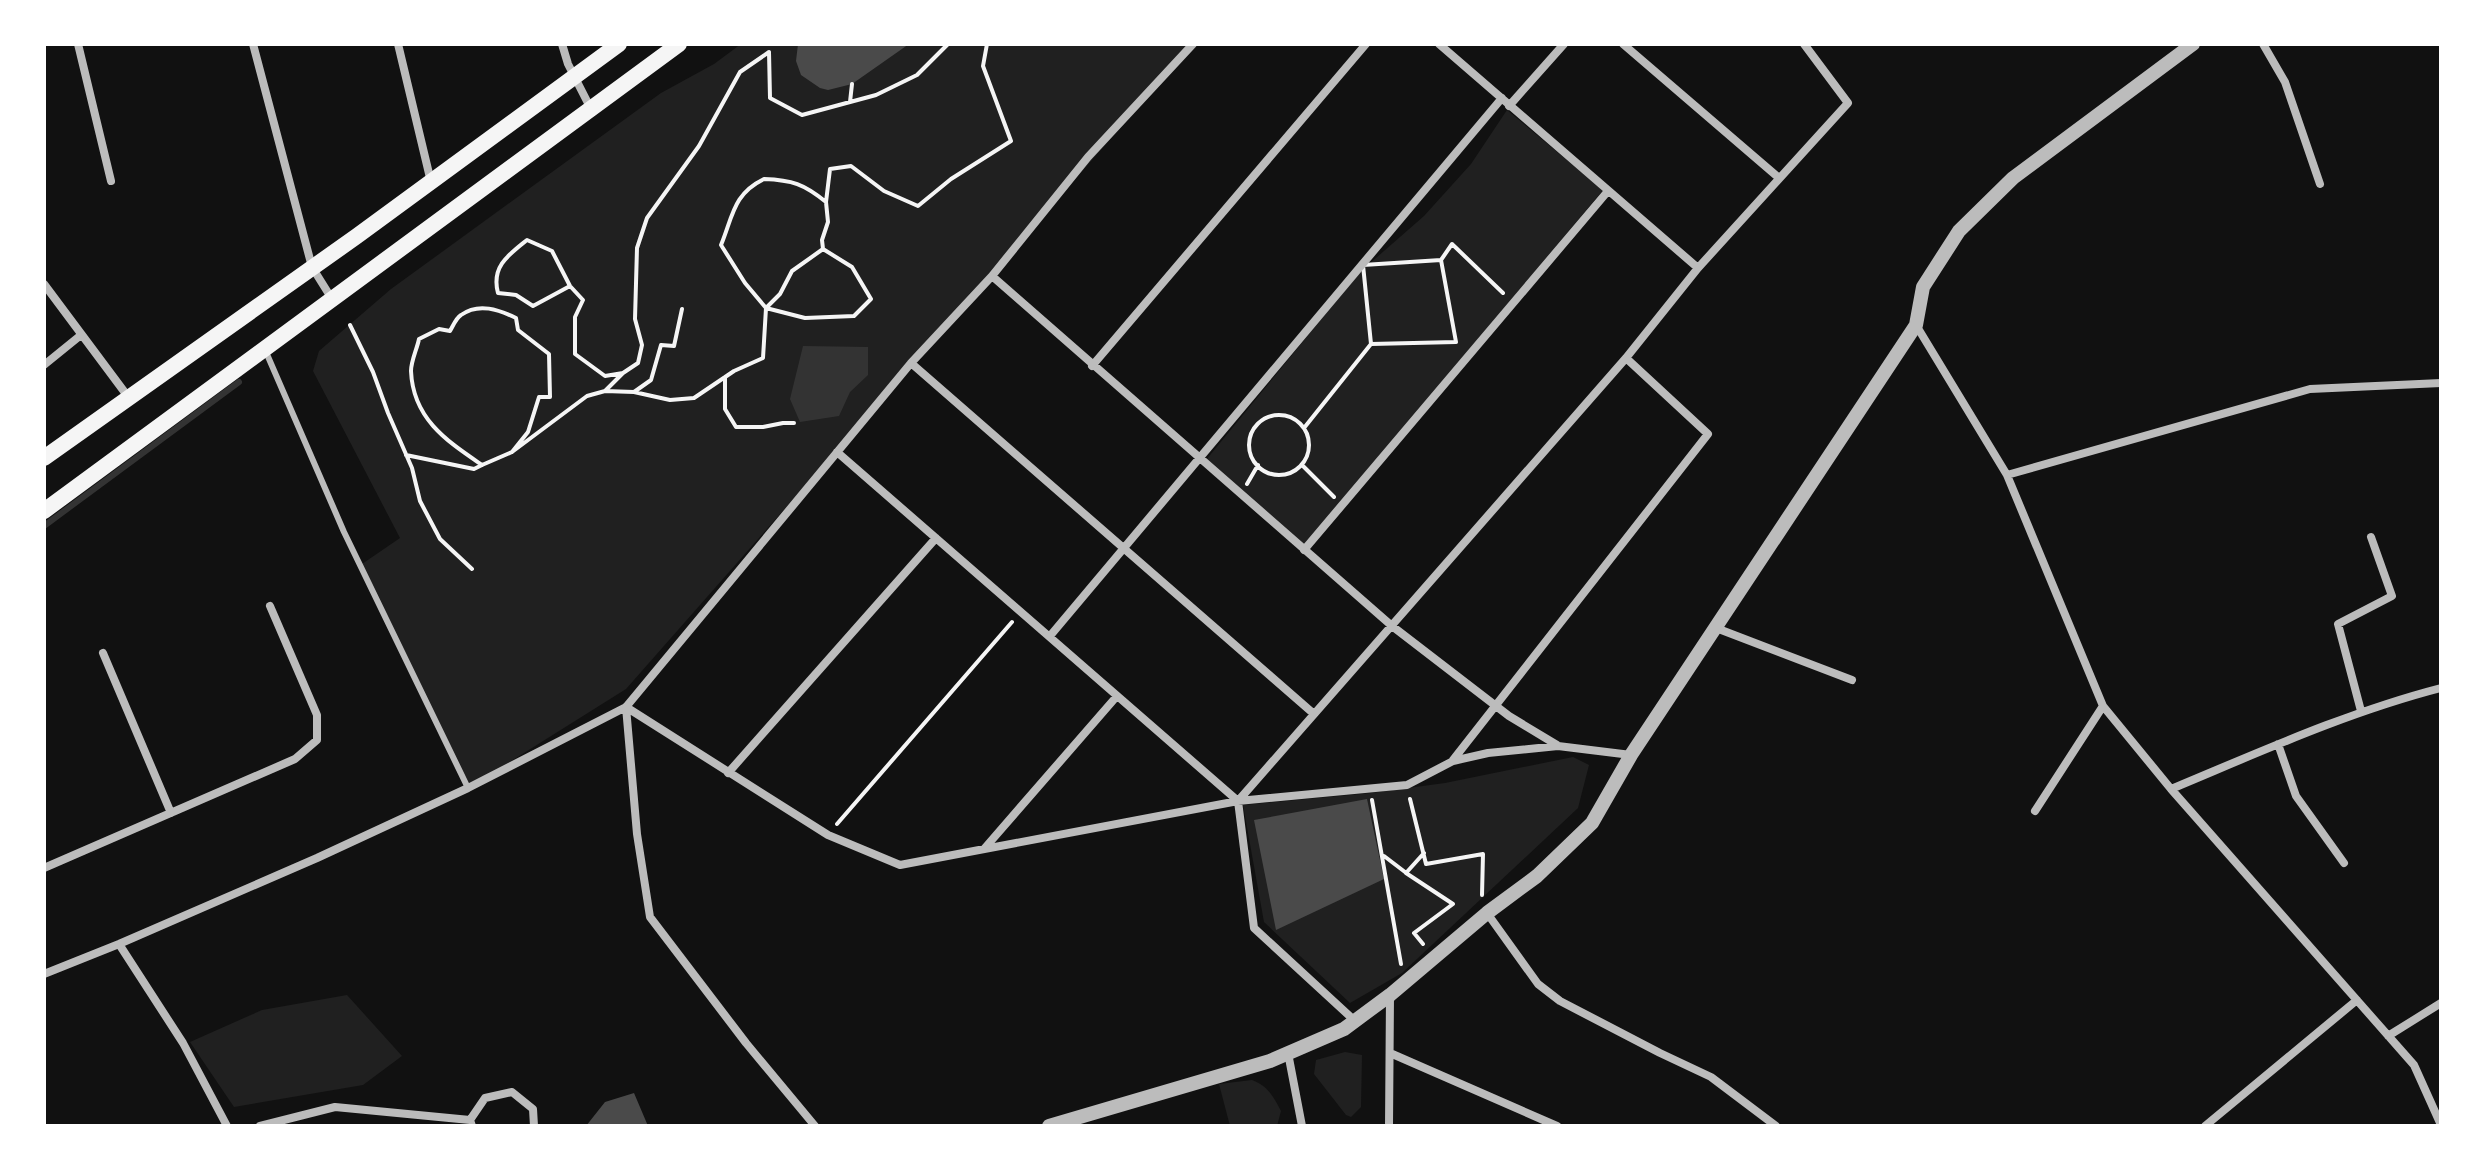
<svg xmlns="http://www.w3.org/2000/svg" width="2485" height="1170" font-family="Barlow,sans-serif">
	<style>
		.green { fill: #202020 }
		.water { fill: #333 }
		.lines { fill: none; stroke-linecap: round; stroke-linejoin: round }
		.stream { stroke: #333; stroke-width: 6 }
		.building { fill: #4a4a4a }
		.path { stroke: #f5f5f5; stroke-width: 4 }
		.service { stroke: #bcbcbc; stroke-width: 6 }
		.minor { stroke: #bcbcbc; stroke-width: 8 }
		.tertiary { stroke: #bcbcbc; stroke-width: 14 }
		.secondary { stroke: #f5f5f5; stroke-width: 16 }
	</style>
	<rect width="100%" height="100%" fill="#111"/>
	<path class="green" d="M741,44H1194L626,689L468,788L362,564L400,538L313,371L319,351L391,289L661,93L714,64Z
		M1507,110L1603,190L1304,547L1206,460L1360,272L1424,216L1471,164Z
		M1573,757L1589,765L1578,808L1402,973L1350,1003L1264,922L1243,805L1371,793L1445,783Z
		M347,995L402,1056L363,1085L234,1107L190,1042L262,1010Z
		M1345,1052L1362,1055L1361,1107L1351,1117L1346,1115L1314,1074L1316,1060Z
		M1252,1080C1268,1086 1273,1096 1281,1111L1277,1126H1230L1219,1084Z"/>
	<path class="water" d="M803,346L868,347V375L850,392L839,416L800,422L790,399Z"/>
	<g class="lines">
		<path class="stream" d="M44,526L239,382"/>
	</g>
	<path class="building" d="M798,44H909L852,84L828,90L820,88L801,75L796,61Z
		M1367,799L1384,879L1276,930L1254,820Z
		M634,1093L648,1126H586L605,1102Z"/>
	<g class="lines">
		<path class="path" d="M850,102L852,84
			M764,179C792,180 804,184 826,202L828,222L822,240L823,249L792,271L780,294L766,308L745,283L721,245C733,216 733,194 764,179Z
			M826,202L830,169L851,166L884,191L918,206L951,179L1011,141L983,66L987,44
			M1441,260L1456,342L1371,344L1363,265Z
			M1441,260L1452,244L1503,293
			M570,286L533,306L516,295L498,293C491,267 508,255 527,240L552,251L570,286L583,300L575,317V354L605,376L623,373L638,363L642,345L635,319L637,248L647,218L699,146L740,72L769,52L770,98L802,115L876,95L917,75L948,44
			M350,325L373,372L388,413L412,468L420,501L440,539L472,569
			M725,377V409L736,427H763L783,423H794
			M605,391L623,373
			M634,392L670,400L694,398L734,371L763,358L766,308L805,318L854,316L871,299L852,267L823,249
			M1249 445a30 30 0 1 1 60 0a30 30 0 1 1-60 0Z
			M1304,428L1371,344
			M406,455L474,469L482,465L512,452L587,396L605,391L634,392L651,380L661,345L674,346L682,309
			M482,465C447,441 413,419 411,371C411,361 417,349 419,339L439,329L450,331C453,326 456,318 461,315C479,302 499,310 516,318L518,330L549,354L550,397H539L528,432L512,452
			M1302,465L1334,497
			M1247,484L1258,465
			M1410,799L1426,864L1483,854L1482,895
			M1372,800L1401,964
			M837,824L1012,622
			M1384,856L1405,872
			M1423,944L1414,933L1453,904L1406,873L1424,853"/>
		<path class="service" d="M266,352L344,532L468,788"/>
		<path class="minor" d="M78,44L111,181
			M253,44L312,267L332,299
			M398,44L431,182
			M562,44L568,64L591,109
			M1439,44L1698,268
			M1623,44L1779,178
			M2263,44L2285,82L2320,184
			M1509,106L1564,44
			M992,276L1392,626L1509,716L1557,745
			M44,284L129,398
			M1916,325L2007,475L2103,706L2171,789L2414,1065L2441,1125
			M911,363L1314,714
			M44,365L81,335
			M1092,366L1366,44
			M837,452L1238,801
			M2007,475L2310,389L2441,383
			M1304,550L1608,191
			M1716,628L1852,680
			M1050,636L1502,98
			M103,653L171,813
			M626,707L828,835L900,865L1238,801L1407,785L1453,761L1488,753L1558,746L1631,755
			M626,707L637,834L650,917L746,1043L815,1126
			M2361,711L2338,624L2392,596L2371,537
			M2278,744L2296,796L2344,863
			M1453,760L1708,434L1626,358
			M728,773L936,538
			M2171,789C2260,752 2348,712 2441,688
			M1238,801L1626,358L1698,268L1848,103L1804,44
			M1238,801L1254,928L1355,1021
			M2035,811L2103,706
			M984,849L1117,696
			M44,868L295,759L317,740V715L270,606
			M1487,913L1538,984L1560,1001L1660,1053L1711,1077L1776,1126
			M119,944L183,1043L227,1126
			M44,974L119,944L317,858L468,788L626,707L911,363L992,276L1088,157L1193,44
			M2388,1036L2441,1003
			M1288,1053L1302,1126
			M1390,1053L1557,1126
			M260,1126L335,1107L470,1120
			M472,1126L470,1120L485,1098L512,1092L533,1109L534,1126
			M1389,1126L1390,996
			M2205,1126L2357,1000"/>
		<path class="tertiary" d="M1049,1126L1270,1061L1344,1029L1390,995L1487,913L1537,876L1592,823L1631,755L1916,325L1923,287L1959,231L2013,178L2193,44"/>
		<path class="secondary" d="M44,458L357,236L619,44
			M44,511L679,44"/>
	</g>
	<rect width="2485" height="1170" fill="none" stroke="#ffffff" stroke-width="92"/>
</svg>
